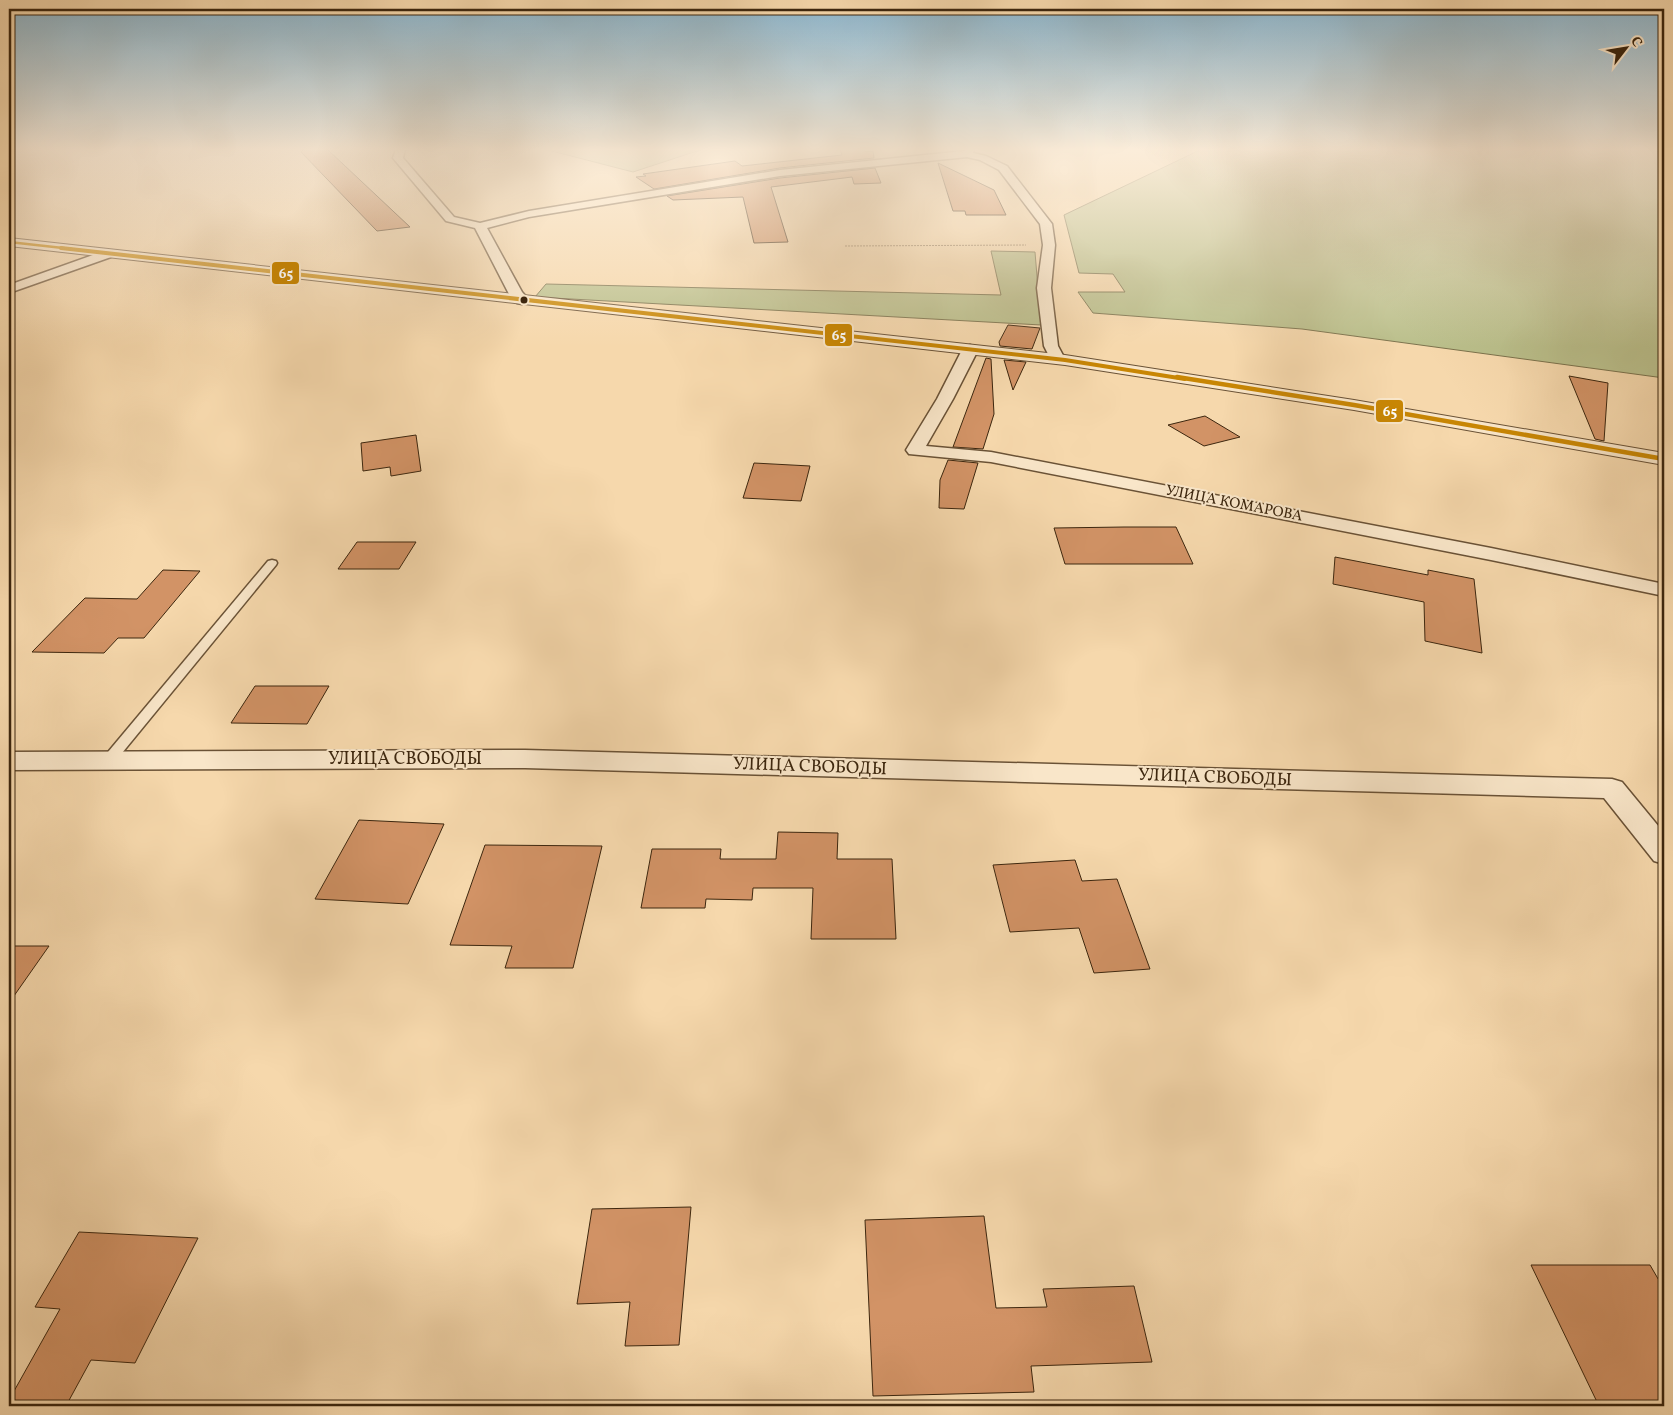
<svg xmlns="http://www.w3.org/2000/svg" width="1673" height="1415" font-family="Vollkorn,serif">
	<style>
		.green { fill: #babf8b; stroke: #7b724c }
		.building { fill: #d29366; stroke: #3c260e }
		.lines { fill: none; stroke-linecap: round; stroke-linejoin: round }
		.service-casing { stroke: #6a5236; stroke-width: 3 }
		.minor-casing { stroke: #6a5236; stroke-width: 3 }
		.tertiary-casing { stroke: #6a5236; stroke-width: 2 }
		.path { stroke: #3c260e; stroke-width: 1; stroke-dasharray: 0.5 1; stroke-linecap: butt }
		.service { fill: #f9e6c9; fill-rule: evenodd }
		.minor { fill: #f9e6c9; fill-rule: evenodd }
		.tertiary { fill: #f9e6c9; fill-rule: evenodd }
		.bus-1-far2-casing { stroke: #f9e6c9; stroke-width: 4.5 }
		.bus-1-far1-casing { stroke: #f9e6c9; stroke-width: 5.5 }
		.bus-1-casing { stroke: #f9e6c9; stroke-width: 7 }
		.bus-1-far2 { stroke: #c88604; stroke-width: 2.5 }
		.bus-1-far1 { stroke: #c88604; stroke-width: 4 }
		.bus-1 { stroke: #c88604; stroke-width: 4.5 }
		.bus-dot { fill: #3c260e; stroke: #f9e6c9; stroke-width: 2 }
		.labels { text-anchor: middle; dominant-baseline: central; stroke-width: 4; stroke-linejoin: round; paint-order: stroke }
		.far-street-label { font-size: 15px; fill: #3c260e; stroke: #f9e6c9 }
		.street-label { font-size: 18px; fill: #3c260e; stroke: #f9e6c9 }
		.line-badge { stroke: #f9e6c9; stroke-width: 2 }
		.badge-label { font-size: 14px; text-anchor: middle; font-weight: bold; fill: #fff }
	</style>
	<rect width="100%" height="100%" fill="#f6d8ac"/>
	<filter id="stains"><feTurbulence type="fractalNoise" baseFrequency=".004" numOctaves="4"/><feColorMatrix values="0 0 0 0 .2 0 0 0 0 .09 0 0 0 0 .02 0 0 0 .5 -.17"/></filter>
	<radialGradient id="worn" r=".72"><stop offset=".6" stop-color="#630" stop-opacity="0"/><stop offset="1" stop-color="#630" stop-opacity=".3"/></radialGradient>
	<path class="green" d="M544,149H712H703L633,172Z
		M1202,149H1664V378L1302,329L1093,313L1078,292H1125L1113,274L1079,273L1064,215Z
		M991,251L1035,252L1041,325L535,297L546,284L1001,295Z"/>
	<path class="building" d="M304,149H327L410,227L377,231L301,152Z
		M840,149H864L866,152L873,151L874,158L780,168L654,189L636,177L646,176L643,174L735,161L742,166L842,155Z
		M938,163L994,190L1006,215H966L965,211H953Z
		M875,168L881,183L854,184L852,177L771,187L788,242L754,243L743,197L673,200L667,196L780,178Z
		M1008,325L1040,328L1032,349L1000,346L999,342Z
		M986,358L991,359L994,414L983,449L953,447Z
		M1004,360L1026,362L1013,390Z
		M1569,376L1608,383L1604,441L1595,439Z
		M1205,416L1240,437L1204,446L1168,425Z
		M416,435L421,471L391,476L390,467L363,471L361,443Z
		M948,460L978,463L964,509L939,508L940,480Z
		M754,463L810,466L801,501L743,498Z
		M1124,527H1176L1193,564H1065L1054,528Z
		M357,542H416L399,569H338Z
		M1335,557L1428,575V570L1474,579L1482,653L1425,641L1424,602L1333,584Z
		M163,570L200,571L144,638H118L104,653L32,652L85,598L137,599Z
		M255,686H329L307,724L231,723Z
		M359,820L444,824L408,904L315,899Z
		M778,832L838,833L837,859H892L896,939H811L813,888H753L752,900L706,899L705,908H641L652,849H721L720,859H776Z
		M485,845L602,846L573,968H505L512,946L450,945Z
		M1075,860L1082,881L1117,879L1150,969L1094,973L1079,928L1010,932L993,865Z
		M9,946H49L9,1003Z
		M691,1207L679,1345L625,1346L630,1302L577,1304L592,1209Z
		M984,1216L996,1308L1047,1307L1043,1289L1134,1286L1152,1362L1031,1366L1034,1392L873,1396L865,1220Z
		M79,1232L198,1238L135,1363L91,1360L67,1404L9,1400L60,1309L35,1307Z
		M1531,1265H1650L1664,1289V1403L1598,1404Z"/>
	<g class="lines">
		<g class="service-casing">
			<path id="service" d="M272,560L276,561L277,563L276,565L113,764H103L101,761L103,758L268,561Z"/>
		</g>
		<g class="minor-casing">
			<path id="minor" d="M396,149H405L403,158L454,217L480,223L529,211L780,170L964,151L966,149H974L973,153L986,156L1007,166L1052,224L1055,245L1051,288L1058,346L1065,359L1062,362H1052L1044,346L1037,288L1043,245L1040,224L999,170L980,160L967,157L780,176L529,217L487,228L522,292L529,300L522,304L517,303L509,294L475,228L446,221L393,158Z
				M107,250L111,251L113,254L111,257L9,293V285Z
				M970,345L975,347L978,350L953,399L926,446L991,452L1491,548L1664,584V596L1491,560L991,462L909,454L906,450L937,399L962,350L965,347Z
				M525,750L1612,779L1622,782L1664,833V864L1654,861L1604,798L525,768L9,770V752Z"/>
		</g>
		<g class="tertiary-casing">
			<path id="tertiary" d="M9,238L1065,355L1354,400L1664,453V465L1354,410L1065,365L9,246Z"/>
		</g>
		<path class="path" d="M845,246L1026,245"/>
		<use href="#service" class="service"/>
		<use href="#minor" class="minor"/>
		<use href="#tertiary" class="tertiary"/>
		<g class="bus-1-far2-casing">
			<path id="bus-1-far2" d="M9,242L72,249"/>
		</g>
		<g class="bus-1-far1-casing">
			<path id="bus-1-far1" d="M61,248L1065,360L1185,379"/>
		</g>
		<g class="bus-1-casing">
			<path id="bus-1" d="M1177,377L1354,405L1664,459"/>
		</g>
		<use href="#bus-1-far2" class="bus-1-far2"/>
		<use href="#bus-1-far1" class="bus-1-far1"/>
		<use href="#bus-1" class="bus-1"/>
	</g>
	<linearGradient id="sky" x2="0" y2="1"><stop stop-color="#8ab6cf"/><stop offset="0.43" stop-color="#fbedda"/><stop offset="1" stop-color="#fbedda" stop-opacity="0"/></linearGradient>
	<rect width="1673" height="347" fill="url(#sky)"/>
	<circle class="bus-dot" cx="524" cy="300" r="4.5"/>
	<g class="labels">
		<g class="far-street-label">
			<text transform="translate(1234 504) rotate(11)">УЛИЦА КОМАРОВА</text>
		</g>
		<g class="street-label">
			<text x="405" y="759">УЛИЦА СВОБОДЫ</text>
			<text transform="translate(810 767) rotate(2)">УЛИЦА СВОБОДЫ</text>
			<text transform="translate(1215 778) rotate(2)">УЛИЦА СВОБОДЫ</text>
		</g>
	</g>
	<g class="line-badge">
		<rect x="271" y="261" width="29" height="24" rx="5" fill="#c88604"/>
		<rect x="824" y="323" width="29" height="24" rx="5" fill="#c88604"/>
		<rect x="1375" y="399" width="29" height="24" rx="5" fill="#c88604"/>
	</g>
	<g class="badge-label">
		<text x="286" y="278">65</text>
		<text x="839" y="340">65</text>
		<text x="1390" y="416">65</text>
	</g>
	<rect width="1673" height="1415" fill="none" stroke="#f6d8ac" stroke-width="30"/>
	<rect x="10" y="10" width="1653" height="1395" fill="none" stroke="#3c260e" stroke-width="2.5"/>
	<rect x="15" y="15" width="1643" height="1385" fill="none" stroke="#3c260e"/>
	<g transform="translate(1626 48) rotate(59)" stroke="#f9e6c9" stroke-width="4" paint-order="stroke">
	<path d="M0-4L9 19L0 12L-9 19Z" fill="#3c260e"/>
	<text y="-8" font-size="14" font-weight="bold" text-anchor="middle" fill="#3c260e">С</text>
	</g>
	<rect width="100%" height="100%" filter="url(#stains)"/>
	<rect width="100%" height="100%" fill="url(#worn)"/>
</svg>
